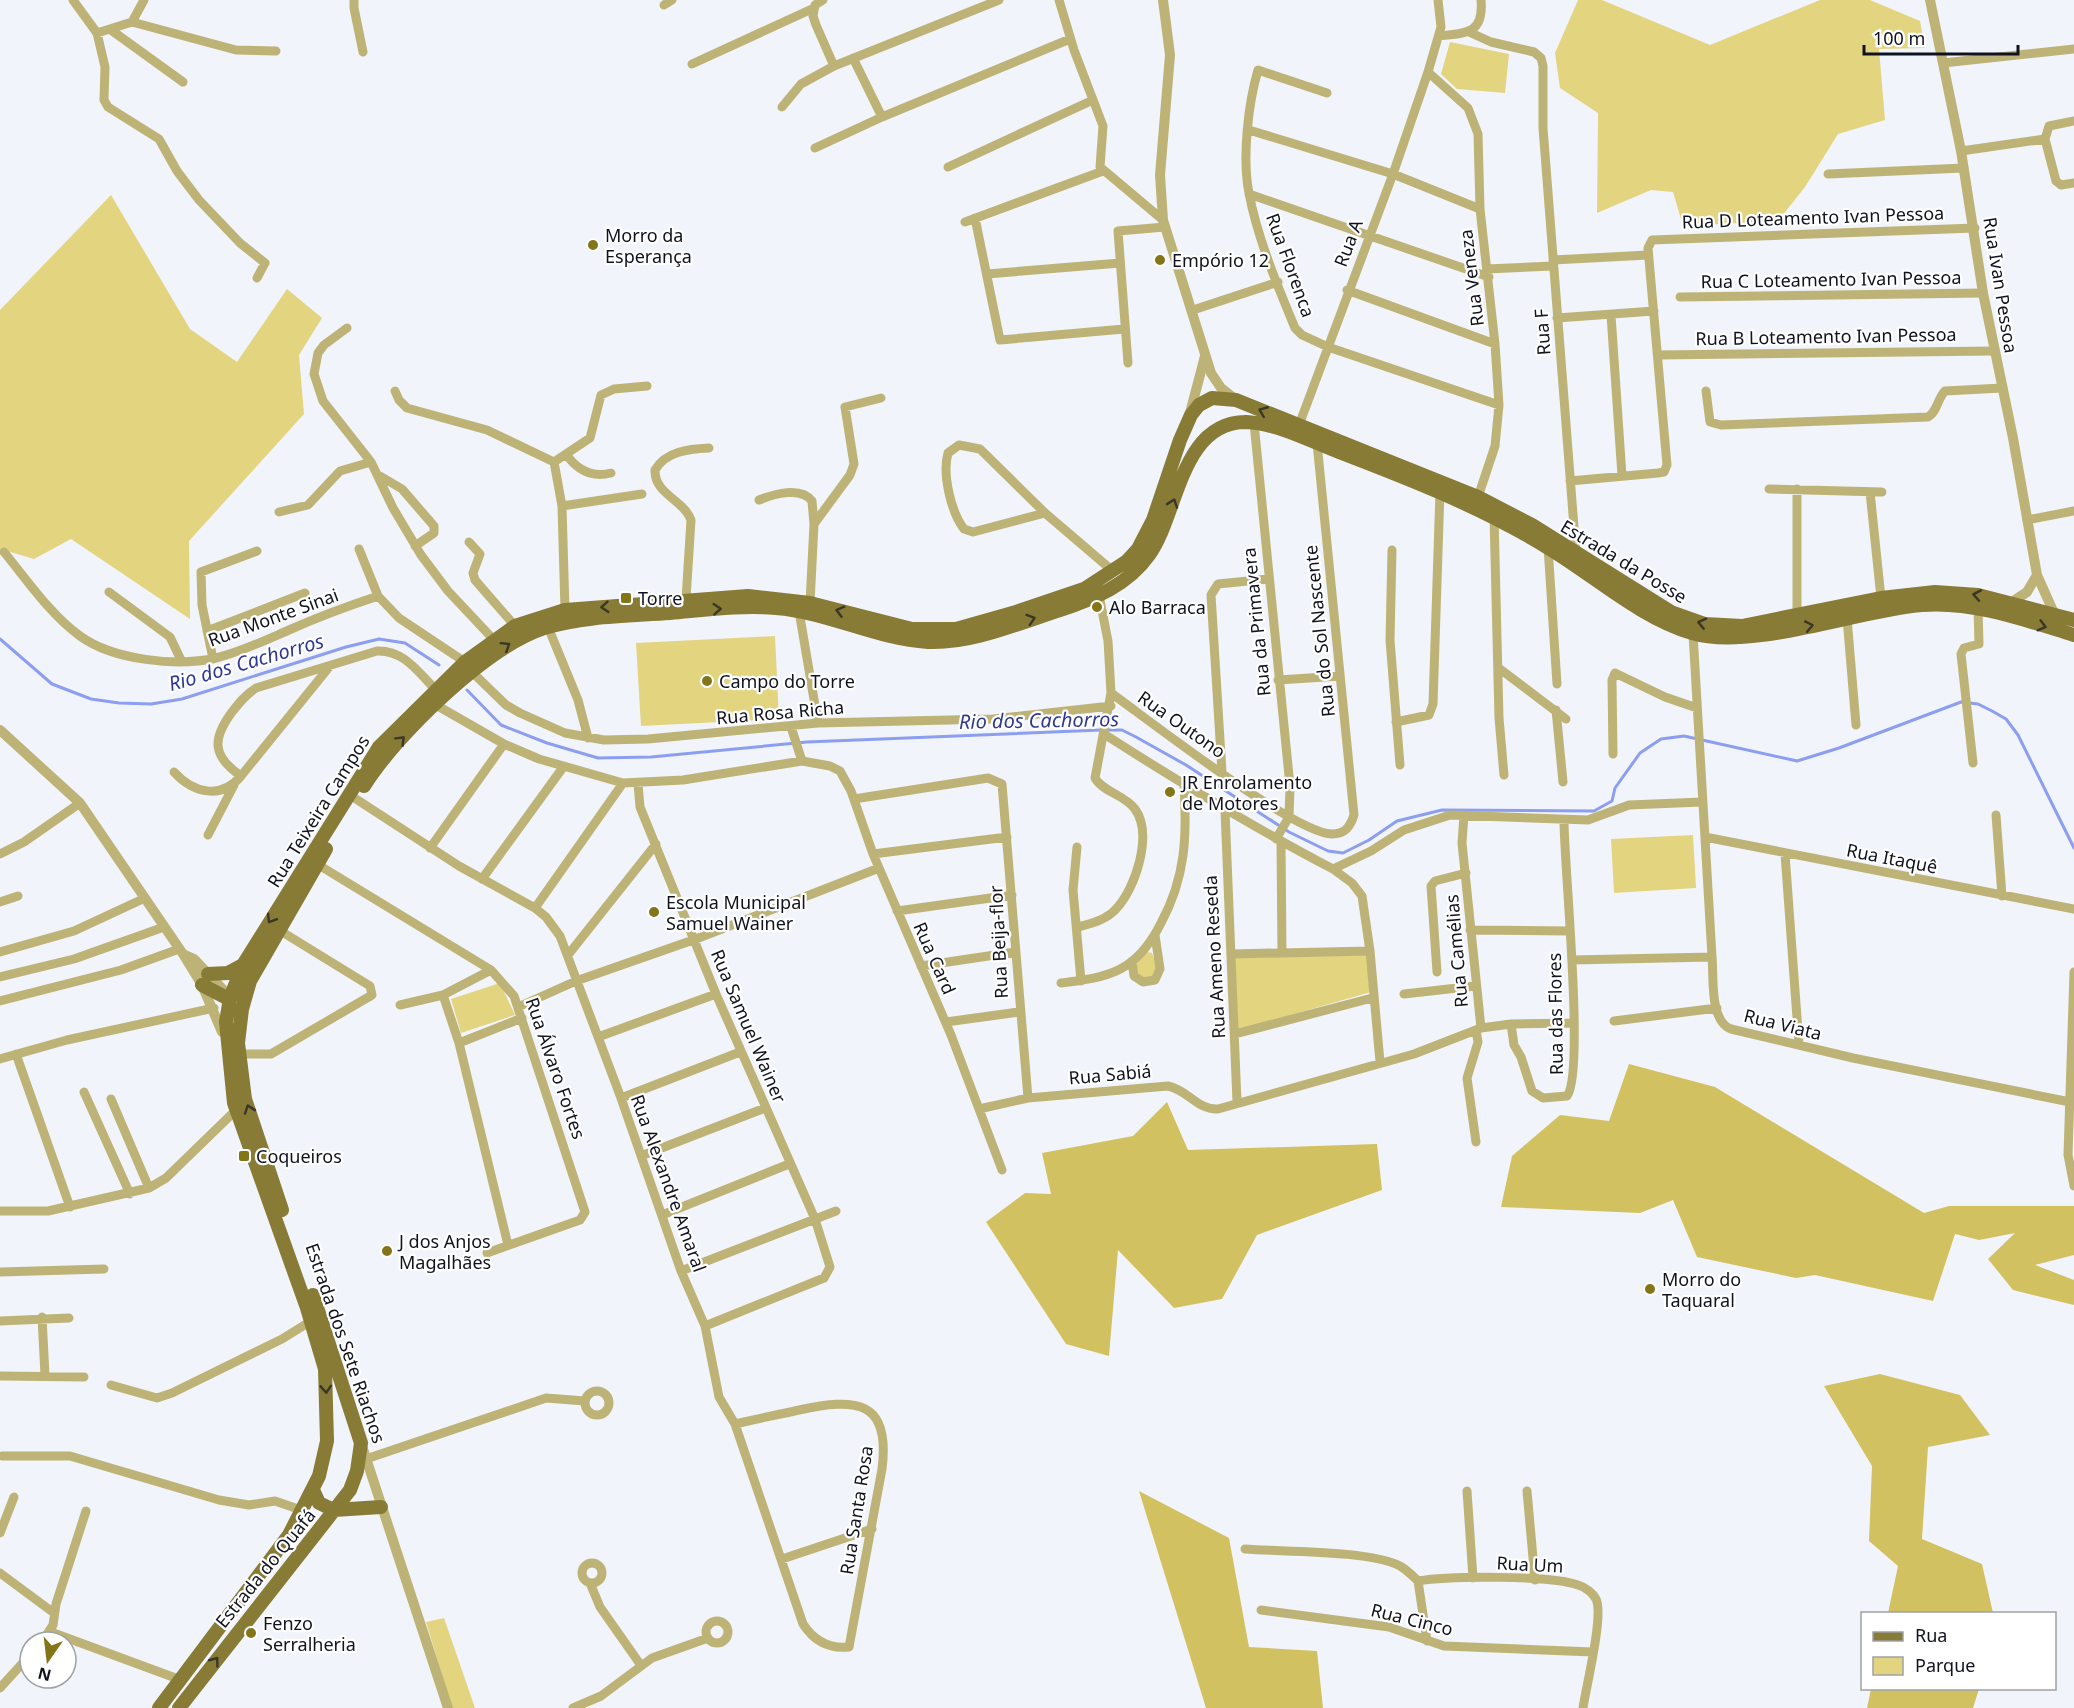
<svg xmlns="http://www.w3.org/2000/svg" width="2074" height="1708" font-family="'Noto Sans',sans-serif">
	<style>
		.green { fill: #e3d480 }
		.forest { fill: #d2c161 }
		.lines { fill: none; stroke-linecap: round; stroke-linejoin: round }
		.stream { stroke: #8c9eef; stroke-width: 3 }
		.minor { stroke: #beb377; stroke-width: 9 }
		.tertiary { stroke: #beb377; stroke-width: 10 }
		.primary { stroke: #877b35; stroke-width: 14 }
		.oneway { stroke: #3a3727 }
		.poi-dot { fill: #847518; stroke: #fff; stroke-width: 2 }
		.labels { text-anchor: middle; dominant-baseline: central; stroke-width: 4.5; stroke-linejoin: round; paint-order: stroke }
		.street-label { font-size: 18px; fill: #10131f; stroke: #fff }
		.poi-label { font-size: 18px; fill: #10131f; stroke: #fff; text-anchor: start }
		.water-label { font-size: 20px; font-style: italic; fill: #2f3995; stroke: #fff }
	</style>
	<rect width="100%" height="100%" fill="#f2f4fb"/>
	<path class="green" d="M1578,0H1602L1710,45L1820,0H1870L1920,21L1925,48L1879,49L1885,120L1838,134L1805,187L1778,221L1683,226L1673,192L1651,190L1597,213L1598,113L1560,88L1555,53Z
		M1450,42L1509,54L1505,93L1457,89L1441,74Z
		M111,195L190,329L237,362L287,289L322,318L299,355L304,414L189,541L190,619L71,539L34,559L0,549V310Z
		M775,636L779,719L641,726L636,643Z
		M1693,835L1696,888L1614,893L1611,839Z
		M1369,951L1371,992L1238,1030L1234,956Z
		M1147,952L1152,953L1156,965L1155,977L1143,980L1138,973L1136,962Z
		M500,983L515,1015L461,1033L451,999Z
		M444,1618L475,1708H452L426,1622Z"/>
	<path class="forest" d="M1629,1064L1715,1087L1924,1213L1949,1206H2074V1255L2035,1265L2074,1280V1305L2013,1290L1988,1259L2015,1233L1979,1240L1955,1234L1933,1301L1815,1275L1796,1278L1697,1257L1673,1200L1640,1213L1501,1207L1512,1156L1560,1115L1609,1121Z
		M1167,1102L1188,1150L1377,1144L1382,1190L1257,1235L1222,1299L1174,1308L1118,1250L1109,1356L1066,1344L986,1222L1025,1193L1051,1194L1042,1153L1133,1136Z
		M1880,1374L1960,1395L1990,1435L1928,1447L1922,1539L1982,1564L1993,1613H1888L1898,1566L1869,1541L1872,1466L1824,1386Z
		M1139,1491L1229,1538L1249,1647L1317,1651L1323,1708H1206Z
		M1871,1689V1688L1979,1689L1973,1708H1867Z"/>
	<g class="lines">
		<path class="stream" d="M0,639L52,684L91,699L119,703L151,704L182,699L346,647L379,639L405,643L439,665
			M467,690L501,725L547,743L598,758L651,757L807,742L1101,730
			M1107,730H1122L1136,737L1186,765L1289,832L1328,851L1343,853L1369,840L1397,821L1442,810L1594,811L1612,801L1615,788L1640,753L1661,739L1684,736L1797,761L1839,748L1961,702L1978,704L1992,711L2006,719L2018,735L2074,848"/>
		<path class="minor" d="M73,0L97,33L132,22L144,0
			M354,0V8L363,52
			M823,0L815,5L813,16L816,25L834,66
			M1059,0L1074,50L1103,126L1100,167L1163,220
			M664,5L672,0
			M132,22L236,50L276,51
			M111,30L183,82
			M1469,32L1491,42L1534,52L1541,58L1543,66V128L1576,553
			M97,33L105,67L104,100L108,107L159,139L177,171L199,200L240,243L265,263L257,278
			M1439,36C1466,33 1484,34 1481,0
			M853,58L882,117L1070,39
			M1943,63L2074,49
			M692,64L814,8
			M1428,72L1468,108L1478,134L1480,209L1495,344L1499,405L1495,446L1478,497
			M1327,93L1258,70C1248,104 1242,159 1249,193C1257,237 1278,287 1295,328L1302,335L1328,347L1499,405
			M782,107L801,84L834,66L999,0
			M2074,121L2049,126L2045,139L2056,181L2061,185L2074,183
			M1249,130L1393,174L1480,209
			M815,148L882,117
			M1961,151L2045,139
			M948,167L1093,100
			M1828,174L1964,168
			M1249,194L1489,277
			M975,218L1000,340L1124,329
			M965,222L1103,171
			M1553,260L1648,255
			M1487,269L1553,266
			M987,274L1120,263
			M1347,290L1495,344
			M1680,297L1983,293
			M1193,310L1278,282
			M1611,315L1622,476
			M1557,318L1654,311
			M347,328L324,345L318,353L314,374L323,401L371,462L393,508L421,555L448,591L494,640
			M1658,355L1994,351
			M1128,363L1118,231L1165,227
			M395,391L399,400L407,408L487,430L554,462L562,506L565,610
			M1706,391L1710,422L1721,425L1928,417C1938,411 1937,399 1945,391L2002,388
			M1254,423L1290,786L1289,817L1276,839
			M1299,425L1393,174L1428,72L1441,27L1438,0
			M566,454C577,470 591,478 611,473
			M554,462L590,438L601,395L614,389L647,386
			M380,476L402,489L434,526V533L415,546
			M1570,481L1658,473L1664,472L1667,465L1648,248L1652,240L1975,228
			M1769,489L1882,492
			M1870,492L1881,598
			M759,500C774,494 801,486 812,501L814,524
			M562,506L642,494
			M279,512L308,505L340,471L371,462
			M1045,513L973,532L964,529C951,512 942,474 948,453L959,445L980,449L1045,513L1114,572
			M1494,516L1499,718L1504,775
			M2027,520L2074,511
			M469,542L480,554L473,573L475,580L515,626
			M1548,547L1557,684
			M359,549L378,596L399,618L465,662
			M1392,550L1390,640L1400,765
			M4,552C27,580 50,614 80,636C113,660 177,667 216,658C241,652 266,640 289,630C318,617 348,606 378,596
			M109,592L170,637L181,660
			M686,599L691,520C684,500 654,494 655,470C666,451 689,449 709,448
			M810,603L814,524L850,475L854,464L845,407L881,398
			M799,611L818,723
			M1797,617V489
			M1847,618L1856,725
			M548,627L578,700L588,738
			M207,631L305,593
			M1693,634L1712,957C1714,976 1709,1021 1731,1029L1853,1058L2070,1102
			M213,659L202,605L201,572L257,551
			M330,666L241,776C212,756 212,739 232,712C239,703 246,694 256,688L377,651C404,650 418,672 435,689
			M1500,669L1566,719
			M472,672L506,705L520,713L565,733L604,740L648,739L818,723L993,719L1111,706
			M1278,680L1340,676
			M1111,693C1150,721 1294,833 1332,834C1345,834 1350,827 1354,815L1317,443
			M436,705L504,744L539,759L623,783L683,780L802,761L830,766L840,771L851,791L873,854L951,1035L1002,1170
			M1556,710L1563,782
			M1396,722L1429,715L1433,704L1440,491
			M791,727L802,761
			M1104,734C1179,782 1254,828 1333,869L1371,851L1404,830L1450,815L1588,820L1629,805L1702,802
			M1613,754L1612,680L1615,673L1665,697L1697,708
			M1973,763L1961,654L1964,648L1979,644L1978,608
			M174,772C193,793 221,800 241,776
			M1222,772L1211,595L1218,584L1268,579
			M638,784L640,807L716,994L815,1219L830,1267L824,1278L705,1326
			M356,799L459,866L535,908L546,917L560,936L621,1098L681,1271L705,1326L719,1397L735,1424L803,1624C814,1641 829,1649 849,1647L882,1469C891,1399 855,1398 799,1410C777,1415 756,1419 735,1424
			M854,799L988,778L1002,784L1028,1098
			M1225,811L1237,1102
			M1464,815L1462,843L1481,1028
			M1996,815L2002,896
			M208,835L234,785
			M1705,837L2074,909
			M1281,843L1282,953
			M1077,847L1073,890L1081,981
			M430,848L504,744
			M0,854L24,842L80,803
			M873,854L1007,837
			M1785,854L1799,1045
			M317,864L491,970L514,996L585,1212L580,1220L487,1253
			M1333,869L1352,883L1362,896L1370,951L1380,1062
			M482,879L564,766
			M0,902L18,896
			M535,908L623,783
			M897,911L1012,895
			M1078,927C1092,923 1106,920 1116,909C1136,888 1153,834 1135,809C1125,795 1103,792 1095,778L1111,693L1108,641L1099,595
			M1470,930L1569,931
			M0,952L74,931L145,898
			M1231,954L1370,951
			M568,955L656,844
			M1572,960L1712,957
			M1132,961L1134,976L1143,982L1155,980L1160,969L1155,935
			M921,966L1015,952
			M1437,972L1431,886L1435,881L1466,873
			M2074,972L2068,1155L2074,1186
			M0,977L74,959L164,927
			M1061,983C1082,980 1108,978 1127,965C1142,955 1153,939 1161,923C1186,877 1187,835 1184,785
			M1404,994L1475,986
			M443,995L459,1043L508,1245
			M0,1001L121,970L179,949
			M400,1005L443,995L491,970
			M518,1007L576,981L696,939L879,868
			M1614,1021L1717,1008
			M946,1022L1019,1012
			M1511,1024L1514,1045L1521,1057L1532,1091L1543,1098L1567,1096C1585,1073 1564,864 1564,821
			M1235,1034L1372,998
			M598,1037L716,994
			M459,1043L522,1018
			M16,1054L70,1207
			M238,1054H271L372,995L370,986L279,930
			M0,1059L67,1040L214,1008
			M84,1092L130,1194
			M621,1098L740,1052
			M111,1099L149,1188
			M979,1109L1028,1098L1168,1086C1188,1090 1197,1110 1218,1109L1414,1054L1481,1028L1511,1024L1573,1023
			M1476,1142L1467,1078L1478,1042L1476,1030
			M641,1156L765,1108
			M0,1211H48L149,1188L166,1178L236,1110
			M662,1215L789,1164
			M681,1271L836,1211
			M0,1272L104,1269
			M42,1317L45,1375
			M0,1321L69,1318
			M0,1376L84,1377
			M111,1385L157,1398L172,1393L282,1339L311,1321
			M585 1403a12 12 0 1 1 24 0a12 12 0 1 1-24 0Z
			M2,1456H70L219,1500L249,1505L275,1501L304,1511
			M366,1459L546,1398L585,1401
			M1467,1491L1473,1578
			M1527,1491L1535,1580
			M0,1533L14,1497
			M1245,1549C1283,1552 1369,1550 1400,1566C1407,1570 1412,1575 1418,1581L1427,1641
			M782,1559L872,1529
			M582 1573a10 10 0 1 1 20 0a10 10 0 1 1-20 0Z
			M0,1573L54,1613
			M1418,1581C1449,1576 1550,1575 1578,1585C1585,1587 1593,1593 1596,1599C1604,1615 1586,1687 1583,1708
			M590,1583L600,1607L640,1664
			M1261,1610L1389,1627L1444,1646L1593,1652
			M706 1632a11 11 0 1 1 22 0a11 11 0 1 1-22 0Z
			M51,1632L181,1680
			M42,1642L53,1625L56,1604L86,1511
			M0,1688L30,1655
			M573,1708L601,1696L652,1658L708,1638"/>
		<path class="tertiary" d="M1163,0L1170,55L1160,175L1163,220L1211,373L1221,388L1236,400
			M1930,0L1961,151L1983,293L2013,438L2037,575L2054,613
			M1190,413L1205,356
			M2012,602L2027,592L2037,575
			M0,730L80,803L183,954L202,985L222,1032
			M183,954L194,959L229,996
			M362,1446L448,1708"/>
		<path class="primary" d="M364,786C396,735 486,647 544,628C584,616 628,616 670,613C705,610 741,605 776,608C828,612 876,639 928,642C972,644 1019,623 1060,610C1094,599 1128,585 1149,555C1178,515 1180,422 1246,422C1277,423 1310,441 1339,452C1412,480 1484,508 1550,549C1596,577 1641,618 1692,633C1751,651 1858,610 1922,605C1974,601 2025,620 2074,635
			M208,974L228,973L243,965
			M202,985L225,997L238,994
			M282,1210L245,1099L238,1043L242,1009L250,981L326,849
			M313,1490L319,1503L334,1510L381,1507
			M159,1708L289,1535L319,1476L327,1441L325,1369L307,1308L234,1103L226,1022L230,998L243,965L379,747L465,662L515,626L565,610L748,596L810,603L912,629H956L1016,612L1084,589L1127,561L1138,549L1153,520L1180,440L1191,415L1199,405L1212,398L1236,400L1478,497L1532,525L1671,612L1705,624L1742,626L1881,598L1935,592L1978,595L2074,620
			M179,1708L350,1490L357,1471L361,1443L313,1295"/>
	</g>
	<defs><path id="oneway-chevron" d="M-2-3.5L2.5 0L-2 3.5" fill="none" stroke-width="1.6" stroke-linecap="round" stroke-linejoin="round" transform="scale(1.5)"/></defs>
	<g class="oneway">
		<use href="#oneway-chevron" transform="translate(1263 411) rotate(-158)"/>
		<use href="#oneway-chevron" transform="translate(1173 503) rotate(-71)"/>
		<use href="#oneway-chevron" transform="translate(1977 595) rotate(-170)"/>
		<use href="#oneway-chevron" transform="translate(605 607) rotate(175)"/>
		<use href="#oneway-chevron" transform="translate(717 609) rotate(-4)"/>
		<use href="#oneway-chevron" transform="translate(840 611) rotate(-165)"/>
		<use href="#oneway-chevron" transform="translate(1031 619) rotate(-18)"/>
		<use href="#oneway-chevron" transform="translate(1702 623) rotate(-167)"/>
		<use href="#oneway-chevron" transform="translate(1809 626) rotate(-11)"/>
		<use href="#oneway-chevron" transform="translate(2042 626) rotate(15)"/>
		<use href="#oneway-chevron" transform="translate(506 646) rotate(-32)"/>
		<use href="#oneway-chevron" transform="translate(401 740) rotate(-45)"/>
		<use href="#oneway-chevron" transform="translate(271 919) rotate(122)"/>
		<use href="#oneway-chevron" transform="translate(249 1109) rotate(-109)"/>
		<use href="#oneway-chevron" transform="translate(326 1389) rotate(86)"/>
		<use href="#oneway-chevron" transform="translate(215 1661) rotate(-53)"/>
	</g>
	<g class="poi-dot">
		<circle cx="593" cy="245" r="6"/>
		<circle cx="1160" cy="260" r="6"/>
		<rect x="620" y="592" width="12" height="12" rx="3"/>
		<circle cx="1097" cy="607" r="6"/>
		<circle cx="707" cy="681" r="6"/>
		<circle cx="1170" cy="792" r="6"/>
		<circle cx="654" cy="912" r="6"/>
		<rect x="238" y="1150" width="12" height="12" rx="3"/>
		<circle cx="387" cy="1251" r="6"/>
		<circle cx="1650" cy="1289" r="6"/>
		<circle cx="251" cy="1633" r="6"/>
	</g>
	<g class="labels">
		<g class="street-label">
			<text transform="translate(1813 217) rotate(-2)">Rua D Loteamento Ivan Pessoa</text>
			<text transform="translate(1348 243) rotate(-69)">Rua A</text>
			<text transform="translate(1291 265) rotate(70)">Rua Florenca</text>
			<text transform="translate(1471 278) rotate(-97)">Rua Veneza</text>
			<text transform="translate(1831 279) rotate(-1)">Rua C Loteamento Ivan Pessoa</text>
			<text transform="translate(2001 285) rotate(81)">Rua Ivan Pessoa</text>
			<text transform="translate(1542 332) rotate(-94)">Rua F</text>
			<text transform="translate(1826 336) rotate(-1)">Rua B Loteamento Ivan Pessoa</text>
			<text transform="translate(1624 561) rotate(31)">Estrada da Posse</text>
			<text transform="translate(273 617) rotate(-20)">Rua Monte Sinai</text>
			<text transform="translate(1256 622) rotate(-96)">Rua da Primavera</text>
			<text transform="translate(1319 631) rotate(-96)">Rua do Sol Nascente</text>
			<text transform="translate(780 712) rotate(-5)">Rua Rosa Richa</text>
			<text transform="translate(1182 724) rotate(35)">Rua Outono</text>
			<text transform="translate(318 811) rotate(-58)">Rua Teixeira Campos</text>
			<text transform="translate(1892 858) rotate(11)">Rua Itaquê</text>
			<text transform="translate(998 942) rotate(-93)">Rua Beija-flor</text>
			<text transform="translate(1456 951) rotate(-95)">Rua Camélias</text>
			<text transform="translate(1214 957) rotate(-93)">Rua Ameno Reseda</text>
			<text transform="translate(935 958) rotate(66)">Rua Card</text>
			<text transform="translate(1555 1014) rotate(-91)">Rua das Flores</text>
			<text transform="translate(1783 1024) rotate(14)">Rua Viata</text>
			<text transform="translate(749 1026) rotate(67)">Rua Samuel Wainer</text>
			<text transform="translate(556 1068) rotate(71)">Rua Álvaro Fortes</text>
			<text transform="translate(1110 1074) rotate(-5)">Rua Sabiá</text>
			<text transform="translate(669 1183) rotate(70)">Rua Alexandre Amaral</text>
			<text transform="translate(346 1343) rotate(71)">Estrada dos Sete Riachos</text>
			<text transform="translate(856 1510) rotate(-81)">Rua Santa Rosa</text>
			<text transform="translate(1530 1564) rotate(3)">Rua Um</text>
			<text transform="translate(265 1568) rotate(-51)">Estrada do Quafá</text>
			<text transform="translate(1412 1619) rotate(14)">Rua Cinco</text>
		</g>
		<g class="poi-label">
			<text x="605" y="235">Morro da<tspan x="605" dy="21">Esperança</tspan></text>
			<text x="1172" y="260">Empório 12</text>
			<text x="638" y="598">Torre</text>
			<text x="1109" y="607">Alo Barraca</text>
			<text x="719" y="681">Campo do Torre</text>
			<text x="1182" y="782">JR Enrolamento<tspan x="1182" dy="21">de Motores</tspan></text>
			<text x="666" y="902">Escola Municipal<tspan x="666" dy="21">Samuel Wainer</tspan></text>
			<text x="256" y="1156">Coqueiros</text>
			<text x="399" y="1241">J dos Anjos<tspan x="399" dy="21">Magalhães</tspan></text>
			<text x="1662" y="1279">Morro do<tspan x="1662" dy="21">Taquaral</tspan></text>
			<text x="263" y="1623">Fenzo<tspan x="263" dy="21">Serralheria</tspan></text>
		</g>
		<g class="water-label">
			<text transform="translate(246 662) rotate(-16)">Rio dos Cachorros</text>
			<text transform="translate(1039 720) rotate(-1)">Rio dos Cachorros</text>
		</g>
	</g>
	<rect x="1861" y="1612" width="195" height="78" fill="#ffffff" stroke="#9fa1a5" stroke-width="1.5"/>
	<rect x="1873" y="1632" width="30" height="9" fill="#877b35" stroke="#9fa1a5" stroke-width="1.5"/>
	<text x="1915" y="1642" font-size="18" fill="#10131f">Rua</text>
	<rect x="1873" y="1657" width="30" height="18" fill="#e3d480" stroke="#9fa1a5" stroke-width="1.5"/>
	<text x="1915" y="1672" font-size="18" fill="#10131f">Parque</text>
	<g transform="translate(48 1660) rotate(194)"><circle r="28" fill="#ffffff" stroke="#9fa1a5" stroke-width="1.5"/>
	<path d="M0-4.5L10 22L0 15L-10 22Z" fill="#847518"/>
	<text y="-9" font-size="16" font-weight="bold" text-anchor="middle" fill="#10131f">N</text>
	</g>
	<path d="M1864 45v9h154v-9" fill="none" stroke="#10131f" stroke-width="3"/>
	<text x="1873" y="45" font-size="18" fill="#10131f" stroke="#ffffff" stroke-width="4.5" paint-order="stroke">100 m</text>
</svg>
